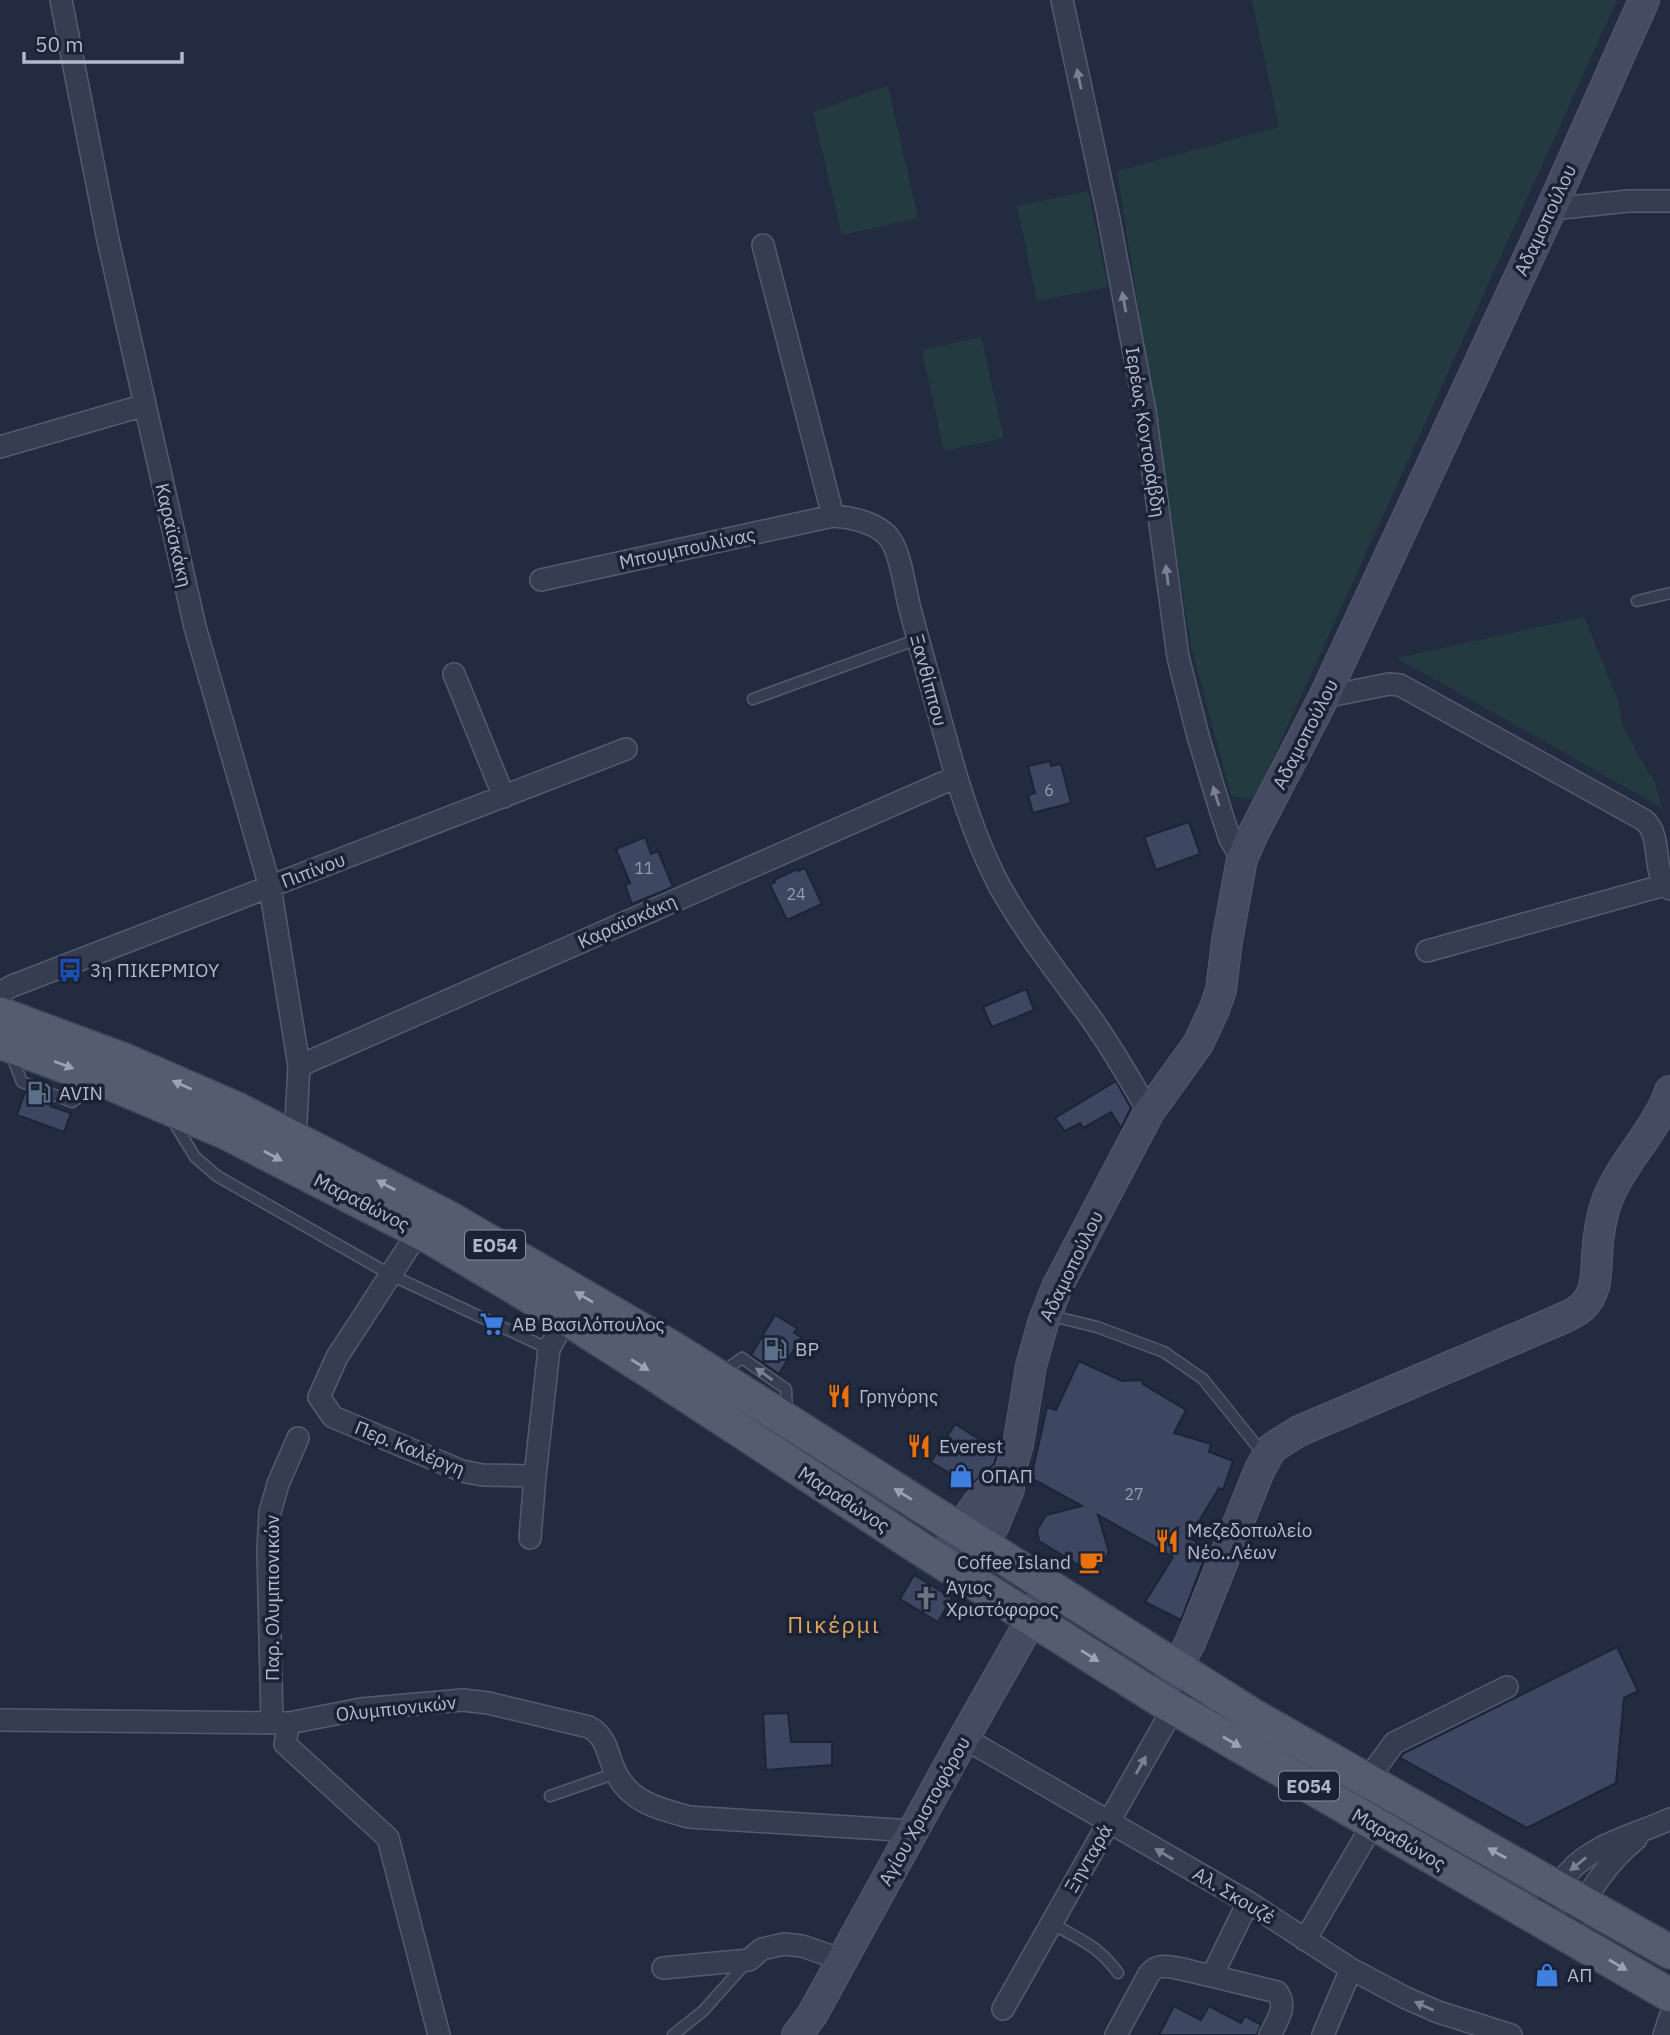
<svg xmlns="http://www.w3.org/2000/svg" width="1670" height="2035" font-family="'IBM Plex Sans',sans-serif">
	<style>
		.green { fill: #243a41 }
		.building { fill: #3d4761; stroke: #1d2437; stroke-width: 2 }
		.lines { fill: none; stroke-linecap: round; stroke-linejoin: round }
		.lane-casing { stroke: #545b6e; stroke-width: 13 }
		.street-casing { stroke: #545b6e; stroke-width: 24 }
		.secondary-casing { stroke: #545b6e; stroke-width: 32 }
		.primary-casing { stroke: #3f4659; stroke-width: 36 }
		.lane { stroke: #363d50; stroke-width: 10 }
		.street { stroke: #363d50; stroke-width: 21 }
		.secondary { stroke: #444b63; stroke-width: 30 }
		.primary { stroke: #545c70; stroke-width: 33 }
		.oneway { fill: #7a8194 }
		.oneway2 { fill: #9aa2b4 }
		.labels { text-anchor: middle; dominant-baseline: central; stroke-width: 7; stroke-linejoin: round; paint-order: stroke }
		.number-label { font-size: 16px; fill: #959cb0 }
		.shield { fill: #1b2235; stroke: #858c9e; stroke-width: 2 }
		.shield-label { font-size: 18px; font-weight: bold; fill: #b2b9cb }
		.street-label { font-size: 19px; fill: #b2b9cb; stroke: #1b2235 }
		.poi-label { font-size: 19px; fill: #b2b9cb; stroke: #1b2235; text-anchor: start }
		.quarter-label { font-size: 23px; letter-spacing: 2px; fill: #dfa559; stroke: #1b2235 }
	</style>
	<rect width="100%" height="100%" fill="#222b40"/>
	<path class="green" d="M1252,0H1617L1254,800L1231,796L1191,646L1117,171L1279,127Z
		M888,86L918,218L842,235L813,112Z
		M1088,191L1108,287L1037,301L1017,206Z
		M981,337L1004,438L944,451L922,350Z
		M1584,617L1617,697L1623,726L1636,751L1655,783L1662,808L1397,658Z"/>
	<path class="building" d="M1050,761L1051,766L1061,764L1071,803L1033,813L1028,795L1035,793L1028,766Z
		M1189,822L1200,854L1156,870L1144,837Z
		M645,837L651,854L658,851L673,887L632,904L625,885L630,883L616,849Z
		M805,868L822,904L787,920L770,885L775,882L774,880L797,869L798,871Z
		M1026,989L1034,1010L992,1027L983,1007Z
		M1116,1081L1131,1108L1121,1128L1111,1112L1083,1128L1080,1123L1065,1131L1055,1118Z
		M25,1092L51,1102L50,1106L71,1113L64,1132L17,1115Z
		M775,1315L797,1328L794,1333L801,1337L779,1374L751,1355Z
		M1079,1361L1122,1381L1142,1380L1143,1384L1186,1410L1174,1433L1211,1444L1209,1452L1233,1461L1223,1490L1219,1488L1199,1521L1203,1524L1193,1540L1208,1549L1181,1620L1145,1602L1173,1557L1098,1515L1109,1552L1101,1566L1087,1570L1039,1541L1037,1530L1046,1515L1082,1506L1031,1478L1047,1407L1056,1410Z
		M955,1424L998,1451L994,1464L970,1486L931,1462Z
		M914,1575L952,1598L938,1622L900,1599Z
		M1617,1647L1638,1691L1624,1698L1616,1783L1527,1828L1400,1758L1404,1753Z
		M788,1713L791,1742H832V1765L766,1770L763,1714Z
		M1174,2006L1201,2020L1209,2006L1241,2023L1245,2016L1261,2025L1257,2035H1159Z"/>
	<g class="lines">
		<g class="lane-casing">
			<path id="lane" d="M1637,601L1670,593
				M753,699L918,639
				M11,1054L22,1082L72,1102L95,1085
				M173,1121L195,1157L217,1176L391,1275L549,1349
				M1048,1315L1097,1327L1164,1352L1203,1379L1265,1456
				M720,1374L742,1358L786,1389L787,1415
				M550,1796L616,1773
				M1051,1923C1079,1939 1099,1946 1118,1973
				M673,2035L703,2011L747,1962"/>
		</g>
		<g class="street-casing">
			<path id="street" d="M61,0L108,240L195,627L270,887L299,1066L295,1138
				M1062,0L1108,214L1145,412L1178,657L1198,736L1221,812L1230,839L1242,859
				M1551,209L1629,201H1670
				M763,245L833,516
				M0,447L145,405
				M541,580L833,516C851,517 879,523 890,539C900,552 905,588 909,605C921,651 934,697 947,743C960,792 976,842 1000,887C1026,933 1059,975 1090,1017C1112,1047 1130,1080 1149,1112
				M454,674L504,797
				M1324,697L1389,684L1400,685L1644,820C1664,837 1650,873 1670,889
				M1427,951L1665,885
				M0,993L12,986L626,749
				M299,1066L956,777
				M419,1231L337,1357L319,1397L333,1417L462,1471L482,1475L535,1476L549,1349L566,1318
				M530,1538L535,1476
				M0,1720L289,1723L361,1709L463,1700L488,1703L589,1727C608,1737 607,1756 616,1773C631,1803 660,1809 689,1817L914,1831
				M272,1722L268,1550L270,1512L278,1484L298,1438
				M289,1723L285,1744L388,1838L439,2035
				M964,1738L1248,1902L1351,1969L1406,1998L1438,2012L1511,2035
				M1367,1780L1394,1743L1507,1687
				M1538,1919C1547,1903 1555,1886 1568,1873C1594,1843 1636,1835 1670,1819
				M1565,1935C1586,1899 1603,1865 1636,1839
				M1305,1940L1373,1824
				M663,1968L749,1960L762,1949L784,1944L802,1946L843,1960
				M1212,1976L1277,1992C1288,2006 1277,2021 1270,2035
				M1003,2009L1191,1677
				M1116,2035L1149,1974C1152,1971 1154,1968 1159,1967C1170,1964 1199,1974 1212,1976L1248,1902
				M1323,2035L1351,1969
				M1664,2035L1670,2017"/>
		</g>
		<g class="secondary-casing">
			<path id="secondary" d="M941,1562C960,1531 977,1494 1009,1475
				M962,1576L994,1525L1009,1489V1475L1018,1445L1031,1366L1043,1323L1057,1287L1149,1112L1198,1044L1214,1010L1221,990L1227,941L1242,859L1252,836L1324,697L1551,209L1644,0
				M1159,1699L1190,1643L1260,1469L1272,1448L1299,1431L1559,1320C1567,1316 1576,1313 1582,1307C1597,1293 1596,1274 1597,1256C1598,1237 1601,1216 1608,1198C1624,1159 1656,1131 1670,1091
				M797,2035L812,2015L964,1738L1050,1587"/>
		</g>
		<g class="primary-casing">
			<path id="primary" d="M0,1014L124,1060L237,1109L449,1218L671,1347L1252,1715L1670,1952
				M0,1042L112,1084L227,1133L435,1240L566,1318L654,1374L921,1549L1159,1699L1670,1995"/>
		</g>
		<use href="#lane" class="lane"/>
		<use href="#street" class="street"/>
		<use href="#secondary" class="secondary"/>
		<use href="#primary" class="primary"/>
	</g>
	<defs><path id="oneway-solid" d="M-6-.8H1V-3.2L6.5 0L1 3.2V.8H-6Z" transform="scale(1.75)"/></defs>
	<g class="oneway">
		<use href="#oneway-solid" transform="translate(1079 79) rotate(-102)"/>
		<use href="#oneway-solid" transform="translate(1124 302) rotate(-101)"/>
		<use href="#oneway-solid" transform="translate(1167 575) rotate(-97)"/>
		<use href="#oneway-solid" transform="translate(1216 796) rotate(-107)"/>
		<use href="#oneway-solid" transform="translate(764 1374) rotate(-145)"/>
		<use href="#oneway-solid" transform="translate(1141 1765) rotate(-61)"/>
		<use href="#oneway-solid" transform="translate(1164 1854) rotate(-150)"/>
		<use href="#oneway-solid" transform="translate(1578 1864) rotate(141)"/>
		<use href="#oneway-solid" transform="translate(1424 2006) rotate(-156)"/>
	</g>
	<g class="oneway2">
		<use href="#oneway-solid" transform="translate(64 1065) rotate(21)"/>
		<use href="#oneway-solid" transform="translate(182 1085) rotate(-156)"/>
		<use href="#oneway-solid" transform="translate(273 1156) rotate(28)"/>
		<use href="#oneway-solid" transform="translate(386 1185) rotate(-152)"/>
		<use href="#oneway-solid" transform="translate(584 1297) rotate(-150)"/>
		<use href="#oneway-solid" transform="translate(640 1365) rotate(32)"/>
		<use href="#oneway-solid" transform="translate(903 1494) rotate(-148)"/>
		<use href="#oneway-solid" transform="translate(1090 1656) rotate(32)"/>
		<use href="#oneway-solid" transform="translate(1232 1742) rotate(30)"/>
		<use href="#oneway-solid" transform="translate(1497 1853) rotate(-151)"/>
		<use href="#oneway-solid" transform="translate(1618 1965) rotate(30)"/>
	</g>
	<defs>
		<g id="bus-bare" transform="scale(1.89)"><path d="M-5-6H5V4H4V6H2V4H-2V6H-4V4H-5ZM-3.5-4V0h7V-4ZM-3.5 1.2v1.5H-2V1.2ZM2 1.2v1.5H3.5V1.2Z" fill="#1a4fb4" stroke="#1b2235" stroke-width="2.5" paint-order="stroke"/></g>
		<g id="fuel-bare" transform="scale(1.89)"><path d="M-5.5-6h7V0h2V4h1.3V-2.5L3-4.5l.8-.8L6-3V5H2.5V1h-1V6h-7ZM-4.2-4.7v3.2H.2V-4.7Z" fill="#5c6f8a" stroke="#1b2235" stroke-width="2.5" paint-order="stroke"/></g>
		<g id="supermarket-bare" transform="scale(1.89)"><path d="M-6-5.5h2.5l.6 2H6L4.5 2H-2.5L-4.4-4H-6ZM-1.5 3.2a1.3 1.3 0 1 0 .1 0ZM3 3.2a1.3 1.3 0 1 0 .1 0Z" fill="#3f7fe0" stroke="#1b2235" stroke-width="2.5" paint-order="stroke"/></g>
		<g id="restaurant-bare" transform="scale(1.89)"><path d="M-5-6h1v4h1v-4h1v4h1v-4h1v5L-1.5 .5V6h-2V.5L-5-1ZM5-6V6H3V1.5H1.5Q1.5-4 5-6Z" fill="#e8710a" stroke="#1b2235" stroke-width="2.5" paint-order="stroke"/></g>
		<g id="shop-bare" transform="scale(1.89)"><path d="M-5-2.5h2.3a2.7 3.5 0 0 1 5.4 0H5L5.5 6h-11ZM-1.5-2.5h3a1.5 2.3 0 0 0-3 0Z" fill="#3f7fe0" stroke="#1b2235" stroke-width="2.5" paint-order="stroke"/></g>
		<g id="cafe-bare" transform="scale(1.89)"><path d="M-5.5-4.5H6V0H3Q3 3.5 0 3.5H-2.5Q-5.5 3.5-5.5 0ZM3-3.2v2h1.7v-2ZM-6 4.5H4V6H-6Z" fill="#e8710a" stroke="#1b2235" stroke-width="2.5" paint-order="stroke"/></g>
		<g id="church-bare" transform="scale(1.89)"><path d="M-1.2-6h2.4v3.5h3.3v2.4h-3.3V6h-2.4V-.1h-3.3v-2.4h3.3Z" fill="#6b7280" stroke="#1b2235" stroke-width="2.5" paint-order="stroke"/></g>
	</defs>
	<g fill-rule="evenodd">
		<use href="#bus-bare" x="70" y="970"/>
		<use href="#fuel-bare" x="39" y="1093"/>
		<use href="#supermarket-bare" x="492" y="1324"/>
		<use href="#fuel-bare" x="775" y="1349"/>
		<use href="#restaurant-bare" x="839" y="1396"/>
		<use href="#restaurant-bare" x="919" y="1446"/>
		<use href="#shop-bare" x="961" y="1476"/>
		<use href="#restaurant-bare" x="1167" y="1541"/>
		<use href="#cafe-bare" x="1091" y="1562"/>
		<use href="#church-bare" x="926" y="1598"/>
		<use href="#shop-bare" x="1547" y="1975"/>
	</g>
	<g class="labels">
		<g class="number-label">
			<text x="1049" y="790">6</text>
			<text x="644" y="868">11</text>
			<text x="796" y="894">24</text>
			<text x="1134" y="1494">27</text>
		</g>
		<g class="shield">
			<rect x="465" y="1230.5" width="60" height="29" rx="5"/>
			<rect x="1279" y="1771.5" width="60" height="29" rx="5"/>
		</g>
		<g class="shield-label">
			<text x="495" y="1245">ΕΟ54</text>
			<text x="1309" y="1786">ΕΟ54</text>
		</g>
		<g class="street-label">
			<text transform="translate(1545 220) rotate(-65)">Αδαμοπούλου</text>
			<text transform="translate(1146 432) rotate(81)">Ιερέως Κοντοράβδη</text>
			<text transform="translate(174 535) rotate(77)">Καραϊσκάκη</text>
			<text transform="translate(687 548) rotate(-12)">Μπουμπουλίνας</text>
			<text transform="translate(929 680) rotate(75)">Ξανθίππου</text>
			<text transform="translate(1305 734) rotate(-63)">Αδαμοπούλου</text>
			<text transform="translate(313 870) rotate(-21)">Πιπίνου</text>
			<text transform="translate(627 921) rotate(-24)">Καραϊσκάκη</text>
			<text transform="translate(362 1202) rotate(27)">Μαραθώνος</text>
			<text transform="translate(1071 1266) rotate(-64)">Αδαμοπούλου</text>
			<text transform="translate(410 1448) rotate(22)">Περ. Καλέργη</text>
			<text transform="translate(844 1499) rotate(33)">Μαραθώνος</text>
			<text transform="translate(272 1598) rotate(-90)">Παρ. Ολυμπιονικών</text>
			<text transform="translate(396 1708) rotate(-6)">Ολυμπιονικών</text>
			<text transform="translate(924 1811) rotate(-61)">Αγίου Χριστοφόρου</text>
			<text transform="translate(1399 1839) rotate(30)">Μαραθώνος</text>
			<text transform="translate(1088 1858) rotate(-60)">Ξηνταρά</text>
			<text transform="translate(1234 1895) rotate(31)">Αλ. Σκουζέ</text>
		</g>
		<g class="poi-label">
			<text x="90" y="970">3η ΠΙΚΕΡΜΙΟΥ</text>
			<text x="59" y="1093">AVIN</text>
			<text x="512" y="1324">ΑΒ Βασιλόπουλος</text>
			<text x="795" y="1349">BP</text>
			<text x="859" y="1396">Γρηγόρης</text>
			<text x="939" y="1446">Everest</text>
			<text x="981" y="1476">ΟΠΑΠ</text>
			<text x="1187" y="1530">Μεζεδοπωλείο<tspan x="1187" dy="22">Νέο..Λέων</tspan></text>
			<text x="1071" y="1562" text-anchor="end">Coffee Island</text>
			<text x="946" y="1587">Άγιος<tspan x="946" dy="22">Χριστόφορος</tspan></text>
			<text x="1567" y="1975">ΑΠ</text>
		</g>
		<g class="quarter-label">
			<text x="834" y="1624">Πικέρμι</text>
		</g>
	</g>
	<path d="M24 52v10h158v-10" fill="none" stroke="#b2b9cb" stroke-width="3.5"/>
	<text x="35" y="52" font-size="21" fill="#b2b9cb" stroke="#1b2235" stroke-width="5" paint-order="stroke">50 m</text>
</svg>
